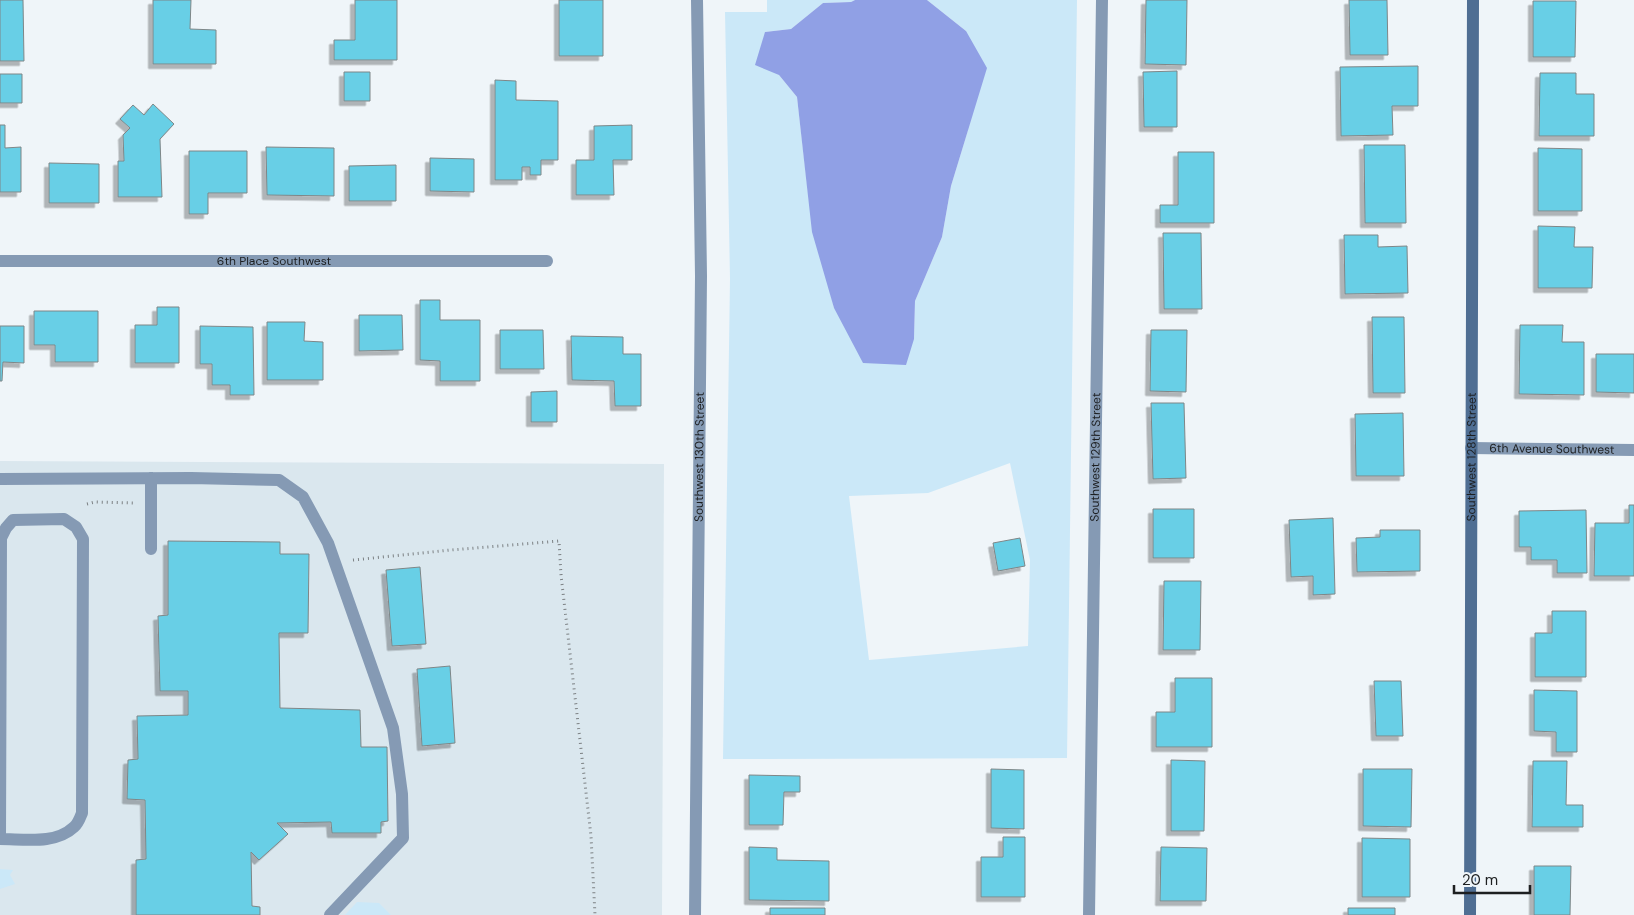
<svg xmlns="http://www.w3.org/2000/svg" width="1634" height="915" font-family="'DM Sans',sans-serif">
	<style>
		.built { fill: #dae7ee }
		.green { fill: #cbe8f8; fill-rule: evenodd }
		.water { fill: #90a0e5 }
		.building { fill: #67cfe6; stroke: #7f8687; filter: url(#shadow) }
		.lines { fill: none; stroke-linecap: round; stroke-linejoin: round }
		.path { stroke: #7c8083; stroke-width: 3; stroke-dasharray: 1 4; stroke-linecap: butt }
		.lane { stroke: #859ab4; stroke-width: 12 }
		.street { stroke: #859ab4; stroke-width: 12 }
		.secondary { stroke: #4f6e93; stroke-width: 12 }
		.labels { text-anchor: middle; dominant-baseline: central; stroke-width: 4.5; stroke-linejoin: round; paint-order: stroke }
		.street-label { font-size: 12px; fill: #1d1f21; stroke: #eff5f9 }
	</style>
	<defs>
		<filter id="shadow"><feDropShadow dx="-4.5" dy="4.5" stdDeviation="0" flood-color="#0004"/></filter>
	</defs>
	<rect width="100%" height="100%" fill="#eff5f9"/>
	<path class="built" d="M0,461L664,464L662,915H0Z"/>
	<path class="green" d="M767,0H855L851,2L823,3L791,29L765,32L779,75L797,97L809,201L834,308L914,339L915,301L942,237L951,186L968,130L966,31L927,0H1077L1067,758L723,759L730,279L725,12H767ZM1010,463L1030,560L1028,646L869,660L849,496L928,493Z
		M0,869L13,870L10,875L15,884L0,889Z
		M357,902L379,903L391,915H345Z"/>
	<path class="water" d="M855,0H927L966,31L987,68L951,186L942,237L915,301L914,339L906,365L863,363L834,308L812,232L797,97L779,75L755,65L765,32L791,29L823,3L851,2Z"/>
	<path class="building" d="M0,0H23L24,61H0Z
		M153,0H191L190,29L216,30V64H153Z
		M355,0H397V60H334V40H355Z
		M559,0H603V56H559Z
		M1146,0H1187L1186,65L1145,64Z
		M1349,0H1387L1388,55H1350Z
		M1533,1H1576L1575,57H1533Z
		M1418,66V106H1392L1393,135L1341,136L1340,67Z
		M1177,71V127H1144L1143,72Z
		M344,72H370V101H344Z
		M1540,73H1576V94H1594V136H1539Z
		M0,74H22V103H0Z
		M495,80L516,81V100L558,101V160H541V175H530V167H522V180H495Z
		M153,104L174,124L160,139L162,197H118V161H124L123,135L130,128L120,119L133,105L144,115Z
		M0,125H5V148L21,147V192H0Z
		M632,125V160H613L614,195H576V160H594V126Z
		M1364,145H1405L1406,223H1365Z
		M266,147L334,148V196L267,195Z
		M1538,148L1582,149V211H1538Z
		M189,151H247V193H208V214H189Z
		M1178,152H1214V223H1160V205H1178Z
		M430,158L474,159V192L430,191Z
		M49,163L99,164V203H49Z
		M396,165V201H349V166Z
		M1538,226L1575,227L1574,247H1593L1592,288H1538Z
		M1163,233H1201L1202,309H1164Z
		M1344,235H1378V247L1407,246L1408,293L1345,294Z
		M420,300H440V320H480V381H440V361L420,360Z
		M157,307H179V363H135V325H157Z
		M34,311H98V362H55V345H34Z
		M359,315H402L403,350L359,351Z
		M1372,317H1404L1405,393H1373Z
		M267,322H305L304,341L323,342V380H267Z
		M1520,325H1563L1562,342H1584V395L1519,394Z
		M0,326H24V363L3,362L2,381H0Z
		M200,326L253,327L254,395H230V385H212V364H200Z
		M500,330H543L544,369H500Z
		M1151,330H1187L1186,392L1150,391Z
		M571,336L623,337V354H641V406H615L614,381L572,380Z
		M1596,354H1634V393L1596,392Z
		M557,391V422H531V392Z
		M1151,403H1184L1186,478L1153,479Z
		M1403,413L1404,476H1356L1355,414Z
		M1629,505H1634V576H1594L1595,523H1629Z
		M1153,509H1194V558H1153Z
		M1586,510L1587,573H1557V560H1531V547H1519V511Z
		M1333,518L1335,594L1313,595V576L1291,577L1289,520Z
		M1380,530H1420V571L1357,572L1356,538L1380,537Z
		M1020,538L1025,566L998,571L993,543Z
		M168,541L280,542V554H309L308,633H279L280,708L360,710L361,747H387L388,821L381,822V833H332L331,822L277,823L288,834L259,860L251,852L252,906L260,907V915H136V860L146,859L145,800L127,799L128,760L138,759L137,716L188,715V691H160L158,616L168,615Z
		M420,567L426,644L392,646L386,570Z
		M1164,581H1201L1200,650H1163Z
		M1552,611H1586V677H1535V633H1552Z
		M450,666L455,743L422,746L417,669Z
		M1175,678H1212V747H1156V712H1175Z
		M1374,681H1401L1403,736H1376Z
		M1534,690L1577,691V752H1556V732L1534,731Z
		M1171,760L1205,761L1204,831H1171Z
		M1533,761H1567L1566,805H1583V827H1532Z
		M991,769L1024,770V829L991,828Z
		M1363,769H1412L1411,827L1363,826Z
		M749,775L800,776V792H784L783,825H749Z
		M1003,837H1025V897H981V857H1003Z
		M1362,838L1410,839V897H1362Z
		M749,847L777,848V860L829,861V901L749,900Z
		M1161,847L1207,848L1206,901H1160Z
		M1534,866H1571L1570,915H1534Z
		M770,908H825V915H770Z
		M1348,908H1395V915H1348Z"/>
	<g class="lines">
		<path class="path" d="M87,504L95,502L133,503
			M353,560L451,550L559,541L561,575L591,836L595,915"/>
		<path class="lane" d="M151,478V549
			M0,479L191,478L279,480L303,497L328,543L393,728L402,794L403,838L330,915
			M0,839C24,839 55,845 74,827C78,824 80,818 82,813L83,539L76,527L64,519L13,520L6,528L1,538L0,839"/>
		<g class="street">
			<path id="s1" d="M0,261H547"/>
			<path id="s2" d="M1471,448L1634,450"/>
			<path id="s3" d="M695,915L701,276L697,0"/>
			<path id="s4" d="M1089,915L1102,0"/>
		</g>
		<path class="secondary" id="s5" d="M1470,915L1473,0"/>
	</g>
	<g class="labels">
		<g class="street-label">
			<text stroke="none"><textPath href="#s1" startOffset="274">6th Place Southwest</textPath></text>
			<text stroke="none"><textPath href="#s2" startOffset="81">6th Avenue Southwest</textPath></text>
			<text stroke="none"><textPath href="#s3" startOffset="458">Southwest 130th Street</textPath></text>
			<text stroke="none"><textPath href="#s4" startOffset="458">Southwest 129th Street</textPath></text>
			<text stroke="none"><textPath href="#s5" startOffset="458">Southwest 128th Street</textPath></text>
		</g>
	</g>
	<path d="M1454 885v8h76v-8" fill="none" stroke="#1d1f21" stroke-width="2.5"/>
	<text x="1462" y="885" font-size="15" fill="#1d1f21" stroke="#eff5f9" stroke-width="4" paint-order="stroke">20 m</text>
</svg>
